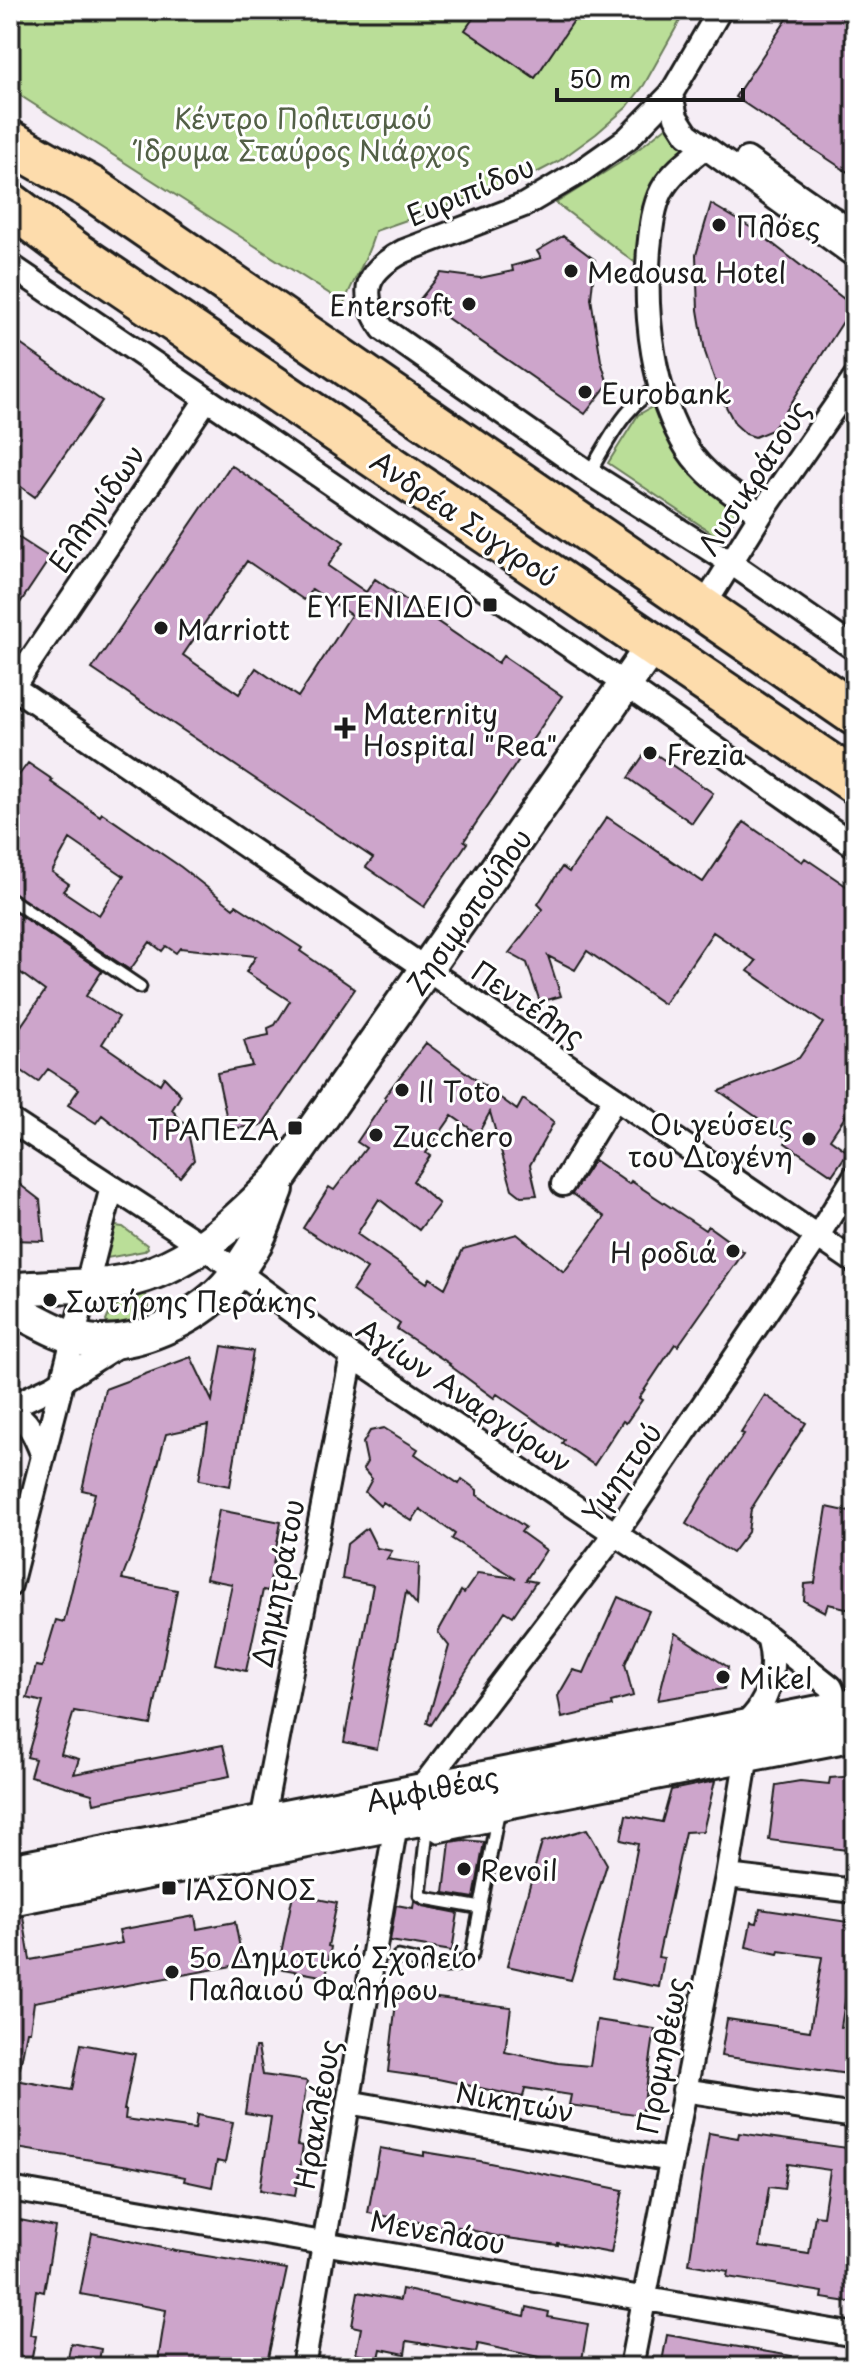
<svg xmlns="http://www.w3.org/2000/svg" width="865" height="2377" font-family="'Playpen Sans',sans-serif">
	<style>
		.green { fill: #bade98; stroke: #6b7d5a; stroke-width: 2 }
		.building { fill: #cda5cb; stroke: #1c1c1c; stroke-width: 2; fill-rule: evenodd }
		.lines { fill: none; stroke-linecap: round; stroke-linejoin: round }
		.lane-casing { stroke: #1c1c1c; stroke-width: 17 }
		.street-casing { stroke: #1c1c1c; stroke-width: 28 }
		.secondary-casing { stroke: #1c1c1c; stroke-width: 38 }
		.highway-casing { stroke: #1c1c1c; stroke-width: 48 }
		.lane { stroke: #fff; stroke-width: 11 }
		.street { stroke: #fff; stroke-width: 22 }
		.secondary { stroke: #fff; stroke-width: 32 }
		.highway { stroke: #fddcac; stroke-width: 42 }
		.poi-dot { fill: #1c1c1c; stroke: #fff; stroke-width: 3 }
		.labels { text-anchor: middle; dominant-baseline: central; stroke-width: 6; stroke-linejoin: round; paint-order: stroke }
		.park-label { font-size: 28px; fill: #536047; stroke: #fff }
		.street-label { font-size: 28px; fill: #1c1c1c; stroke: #fff }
		.poi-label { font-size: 28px; fill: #1c1c1c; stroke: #fff; text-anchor: start }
	</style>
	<rect width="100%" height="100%" fill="#f5edf5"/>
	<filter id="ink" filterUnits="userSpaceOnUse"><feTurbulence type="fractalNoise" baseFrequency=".0125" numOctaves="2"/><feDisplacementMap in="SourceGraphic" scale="16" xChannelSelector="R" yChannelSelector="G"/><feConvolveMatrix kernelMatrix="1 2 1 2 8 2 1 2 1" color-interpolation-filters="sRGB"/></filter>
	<g filter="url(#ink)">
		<path class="green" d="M10,10H686L644,85L627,107L596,134L559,161L538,172L484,193L375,231C369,257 354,278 344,303L10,89Z
			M667,126L689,147L643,223L637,264L556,203L626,159Z
			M659,403L742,508L721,539L608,463L638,415Z
			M115,1226L123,1227L147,1245L148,1248L144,1251L107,1258L104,1256L112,1230Z
			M145,1289L150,1318L115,1324L107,1323L106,1321L109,1314L130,1292Z"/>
		<path class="building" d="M479,10H581L535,78L465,30Z
			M793,10H855V177L735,97Z
			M711,204L755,230L853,306L781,419L772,430L755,437L746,434L735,424L720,395L705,352L698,310L696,255Z
			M563,236L595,260L591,298L601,361L608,384L585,414L420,299L441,273L480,278L513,271L512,266L541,258L537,251Z
			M10,337L102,401L35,497L10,479Z
			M231,465L344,542L328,566L366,592L375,579L498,663L503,656L562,696L464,841L467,843L424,907L366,867L373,858L92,669ZM247,561L304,600L312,589L351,615L298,697L256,668L239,694L183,655Z
			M10,532L50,558L10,618Z
			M648,749L713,793L692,823L628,778Z
			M28,763L53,780L51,782L100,816L102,813L181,867L233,908L236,905L302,948L300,951L355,989L262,1125L229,1129L217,1073L252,1066L244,1040L269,1035L268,1028L275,1025L290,1001L246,972L256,956L180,948L176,953L166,946L162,951L150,942L130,970L10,891V787ZM70,839L124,876L99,915L63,891L69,884L52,872Z
			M607,817L703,882L744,822L802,862L805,858L855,892V1102L830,1139L848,1152L832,1175L785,1143L788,1139L719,1091L799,1058L823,1023L748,971L756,961L713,932L664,1004L587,951L575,970L548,956L561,996L540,1002L527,963L509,953L543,909L538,904L562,867L569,872Z
			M10,909L102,971L86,996L119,1017L102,1044L160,1084L164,1077L181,1095L172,1110L192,1133L189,1137L194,1160L180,1177L102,1115L96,1123L68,1105L79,1089L48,1069L38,1082L10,1063V1042L45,991L10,965Z
			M426,1043L517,1110L523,1099L554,1122L530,1165L537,1195L521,1196L512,1189L490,1112L478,1134L452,1116L426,1153L430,1156L413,1181L439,1204L419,1230L379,1199L357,1234L427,1283L430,1278L445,1288L463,1249L517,1234L564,1272L605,1217L572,1194L594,1160L629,1184L631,1181L705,1230L708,1226L744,1252L678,1346L675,1344L639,1398L642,1400L626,1423L623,1421L594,1465L562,1443L564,1440L497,1394L494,1398L449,1365L450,1364L397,1329L400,1324L352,1291L367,1269L303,1228L329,1187L334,1190L366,1148L357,1142L386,1099L384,1097Z
			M10,1177L40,1200L44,1241L10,1240Z
			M222,1346L253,1351L230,1486L199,1480L208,1425L166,1434L141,1529L122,1579L177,1590L151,1725L74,1711L61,1754L79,1759L74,1774L223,1745L230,1776L94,1803L92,1794L30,1776L35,1759L27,1757L43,1702L27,1698L36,1666L42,1667L56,1620L64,1622L95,1493L82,1490L105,1389L191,1357L212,1401Z
			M765,1395L806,1423L751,1509L748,1532L732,1553L686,1524L703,1494L744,1434L741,1433Z
			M384,1428L418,1449L415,1454L459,1484L462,1479L477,1490V1495L525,1527L521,1532L546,1550L526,1580L536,1582L513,1616L505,1611L431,1725L427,1723L449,1646L438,1632L461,1591L464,1593L478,1573L516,1578L452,1539L455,1534L420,1509L412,1521L383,1502L380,1506L365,1492L372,1479L363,1469L367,1462L363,1443L370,1431Z
			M827,1507L855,1513V1610L828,1604L825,1612L804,1601L805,1584L815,1583Z
			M219,1510L281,1522L268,1591L263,1590L246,1671L215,1664L232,1584L206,1579Z
			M367,1528L377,1548L392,1551L387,1559L419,1564L417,1605L406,1592L377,1749L344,1742L373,1585L342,1579L347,1544Z
			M618,1597L649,1611L625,1664L633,1696L611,1702L612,1706L562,1718L558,1696L573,1670L584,1673Z
			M675,1633L728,1667L724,1689L658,1700Z
			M855,1776V1851L769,1840L776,1785L800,1781L829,1784L830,1778Z
			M715,1781L703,1831L685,1832L658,1957L664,1958L659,1987L612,1978L638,1844L621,1840L626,1815L662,1822L671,1790Z
			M587,1829L607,1864L571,1980L507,1966L542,1842Z
			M463,1840L484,1842L474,1898L444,1893L450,1842Z
			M293,1894L337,1903L328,1946L331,1947L326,1977L278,1968Z
			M414,1901L423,1906L458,1913L452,1951L390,1941L396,1905L413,1908Z
			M760,1909L855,1923V1966L851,1965L841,2027L847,2028L845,2040L855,2041V2075L721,2056L727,2019L810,2031L822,1957L779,1951L778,1954L746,1947L751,1922L757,1923Z
			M23,1916L30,1960L122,1943L119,1930L195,1916L197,1929L235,1922L243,1964L34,2002L30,2031H27L20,2068L10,2067V1918Z
			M397,1993L511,2007L505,2052L558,2063L590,2066L597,2020L655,2029L642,2115L569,2105L571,2095L525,2088L523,2097L438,2079L388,2072Z
			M81,2044L135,2054L124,2110H126L125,2119L195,2129L197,2115L233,2122L225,2163L217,2161L212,2187L184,2181L185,2177L129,2166L10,2147V2079L72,2090Z
			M255,2047H258L263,2075L307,2081L297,2145L303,2146L295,2196L260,2190L271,2117L245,2113Z
			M709,2133L738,2138L739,2133L855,2149L851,2173L855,2174V2303L822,2298L823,2292L727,2277L728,2271L689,2264ZM788,2164L830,2170L823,2216L815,2215L809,2254L760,2247L769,2187L784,2189Z
			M380,2148L424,2156V2152L480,2161L623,2190L611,2253L558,2243V2245L500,2237L458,2227L457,2229L368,2213Z
			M10,2218L55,2227L44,2292L36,2290L30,2335L36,2336L30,2367H10V2289L15,2259L10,2258Z
			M92,2233L176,2251L287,2269L266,2367H157L166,2310L80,2294Z
			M402,2289L525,2316L527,2307L549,2312L548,2317L588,2324L581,2366L478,2344L476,2352L407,2341L405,2354L381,2349L379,2358L356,2354L361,2328L352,2326L358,2292L400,2300Z
			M667,2335L792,2356L791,2367H661Z
			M71,2343L101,2349L98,2367H66Z"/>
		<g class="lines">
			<g class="lane-casing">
				<path id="lane" d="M589,473C608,443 626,400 662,387
					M10,899L140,987
					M422,1826L438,1836L496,1824L497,1819
					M427,1830L420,1895L425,1898L481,1908
					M398,1957C422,1962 455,1976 472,1954L496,1824"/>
			</g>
			<g class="street-casing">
				<path id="street" d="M720,10L671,94L627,139L580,172L524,205L404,251C366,271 357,292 383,329L589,473L731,563L855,649
					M671,94L676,117L687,134L855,256
					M705,147C690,159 672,172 662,190C653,207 651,230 649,249C644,314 652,394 688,450C706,477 735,495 761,514
					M747,159L855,234
					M10,265L600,667L855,846
					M702,609L761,514L855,378
					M10,685L855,1262
					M10,691L206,400
					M10,1120L204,1247L352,1356L768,1637L831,1687L840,1708
					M563,1184L615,1098
					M10,1407L52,1387L123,1342
					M10,1411C29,1419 36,1438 43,1456
					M10,1585L112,1187
					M741,1728C769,1706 778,1671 768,1637
					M420,1790L616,1533L817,1237L855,1176
					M262,1821L352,1356
					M727,1876L855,1891
					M684,2090L855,2116
					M348,2102L671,2160
					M10,2189L855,2335
					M303,2367L396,1824
					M631,2367L727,1876L747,1755"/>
			</g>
			<g class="secondary-casing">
				<path id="secondary" d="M10,1290C42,1286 75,1287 108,1284C181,1275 232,1227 281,1176L653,645
					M10,1307C34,1319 62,1337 89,1341C134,1348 196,1319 226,1286C235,1276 244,1262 251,1251C263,1233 269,1209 277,1189
					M10,1871L855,1705
					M10,1899L855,1734"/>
			</g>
			<g class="highway-casing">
				<path id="highway" d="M10,142L91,188L855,714
					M10,204L75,253L855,782"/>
			</g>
			<use href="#lane" class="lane"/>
			<use href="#street" class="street"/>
			<use href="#secondary" class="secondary"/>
			<use href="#highway" class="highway"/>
		</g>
	</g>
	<g class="poi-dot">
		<circle cx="719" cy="225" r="8"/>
		<circle cx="571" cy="271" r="8"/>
		<circle cx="469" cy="304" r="8"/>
		<circle cx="585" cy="392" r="8"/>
		<rect x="482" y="597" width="16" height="16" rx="4"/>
		<circle cx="161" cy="628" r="8"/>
		<path d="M341 716h8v8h8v8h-8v8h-8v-8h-8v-8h8z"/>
		<circle cx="650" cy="753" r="8"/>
		<circle cx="402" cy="1090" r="8"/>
		<rect x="287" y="1120" width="16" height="16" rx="4"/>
		<circle cx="376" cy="1135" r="8"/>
		<circle cx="809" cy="1139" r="8"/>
		<circle cx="733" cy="1251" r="8"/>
		<circle cx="50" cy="1300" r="8"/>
		<circle cx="723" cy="1677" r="8"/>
		<circle cx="464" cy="1869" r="8"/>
		<rect x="161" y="1880" width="16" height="16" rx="4"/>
		<circle cx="172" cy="1972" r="8"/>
	</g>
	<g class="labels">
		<g class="park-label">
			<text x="303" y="117">Κέντρο Πολιτισμού<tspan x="303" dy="32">Ίδρυμα Σταύρος Νιάρχος</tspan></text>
		</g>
		<g class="street-label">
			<text transform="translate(470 190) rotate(-23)">Ευριπίδου</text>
			<text transform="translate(753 477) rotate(-57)">Λυσικράτους</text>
			<text transform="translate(96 508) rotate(-56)">Ελληνίδων</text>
			<text transform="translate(465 518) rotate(34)">Ανδρέα Συγγρού</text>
			<text transform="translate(468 911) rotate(-55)">Ζησιμοπούλου</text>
			<text transform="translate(529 1003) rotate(34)">Πεντέλης</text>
			<text transform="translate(465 1395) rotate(34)">Αγίων Αναργύρων</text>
			<text transform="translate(621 1472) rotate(-55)">Υμηττού</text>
			<text transform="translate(277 1583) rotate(-79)">Δημητράτου</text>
			<text transform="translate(432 1788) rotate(-11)">Αμφιθέας</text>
			<text transform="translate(661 2056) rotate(-79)">Προμηθέως</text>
			<text transform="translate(515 2101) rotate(10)">Νικητών</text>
			<text transform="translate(316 2114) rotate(-80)">Ηρακλέους</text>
			<text transform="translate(438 2231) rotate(10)">Μενελάου</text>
		</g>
		<g class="poi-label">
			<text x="735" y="225">Πλόες</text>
			<text x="587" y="271">Medousa Hotel</text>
			<text x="453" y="304" text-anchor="end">Entersoft</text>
			<text x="601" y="392">Eurobank</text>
			<text x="474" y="605" text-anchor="end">ΕΥΓΕΝΙΔΕΙΟ</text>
			<text x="177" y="628">Marriott</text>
			<text x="363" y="712">Maternity<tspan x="363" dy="32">Hospital "Rea"</tspan></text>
			<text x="666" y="753">Frezia</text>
			<text x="418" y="1090">Il Toto</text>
			<text x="793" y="1123" text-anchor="end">Οι γεύσεις<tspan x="793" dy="32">του Διογένη</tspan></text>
			<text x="279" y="1128" text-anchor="end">ΤΡΑΠΕΖΑ</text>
			<text x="392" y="1135">Zucchero</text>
			<text x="717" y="1251" text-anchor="end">Η ροδιά</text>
			<text x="66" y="1300">Σωτήρης Περάκης</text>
			<text x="739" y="1677">Mikel</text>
			<text x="480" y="1869">Revoil</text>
			<text x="185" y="1888">ΙΑΣΟΝΟΣ</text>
			<text x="188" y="1956">5ο Δημοτικό Σχολείο<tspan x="188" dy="32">Παλαιού Φαλήρου</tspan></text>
		</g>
	</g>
	<rect width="865" height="2377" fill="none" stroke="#fff" stroke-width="40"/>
	<rect x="20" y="20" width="825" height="2337" fill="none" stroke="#1c1c1c" stroke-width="3" filter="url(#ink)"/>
	<path d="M557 88v12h186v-12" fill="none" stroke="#1c1c1c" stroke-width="4"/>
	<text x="569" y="88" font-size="24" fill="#1c1c1c" stroke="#ffffff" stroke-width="6" paint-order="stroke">50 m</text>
</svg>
